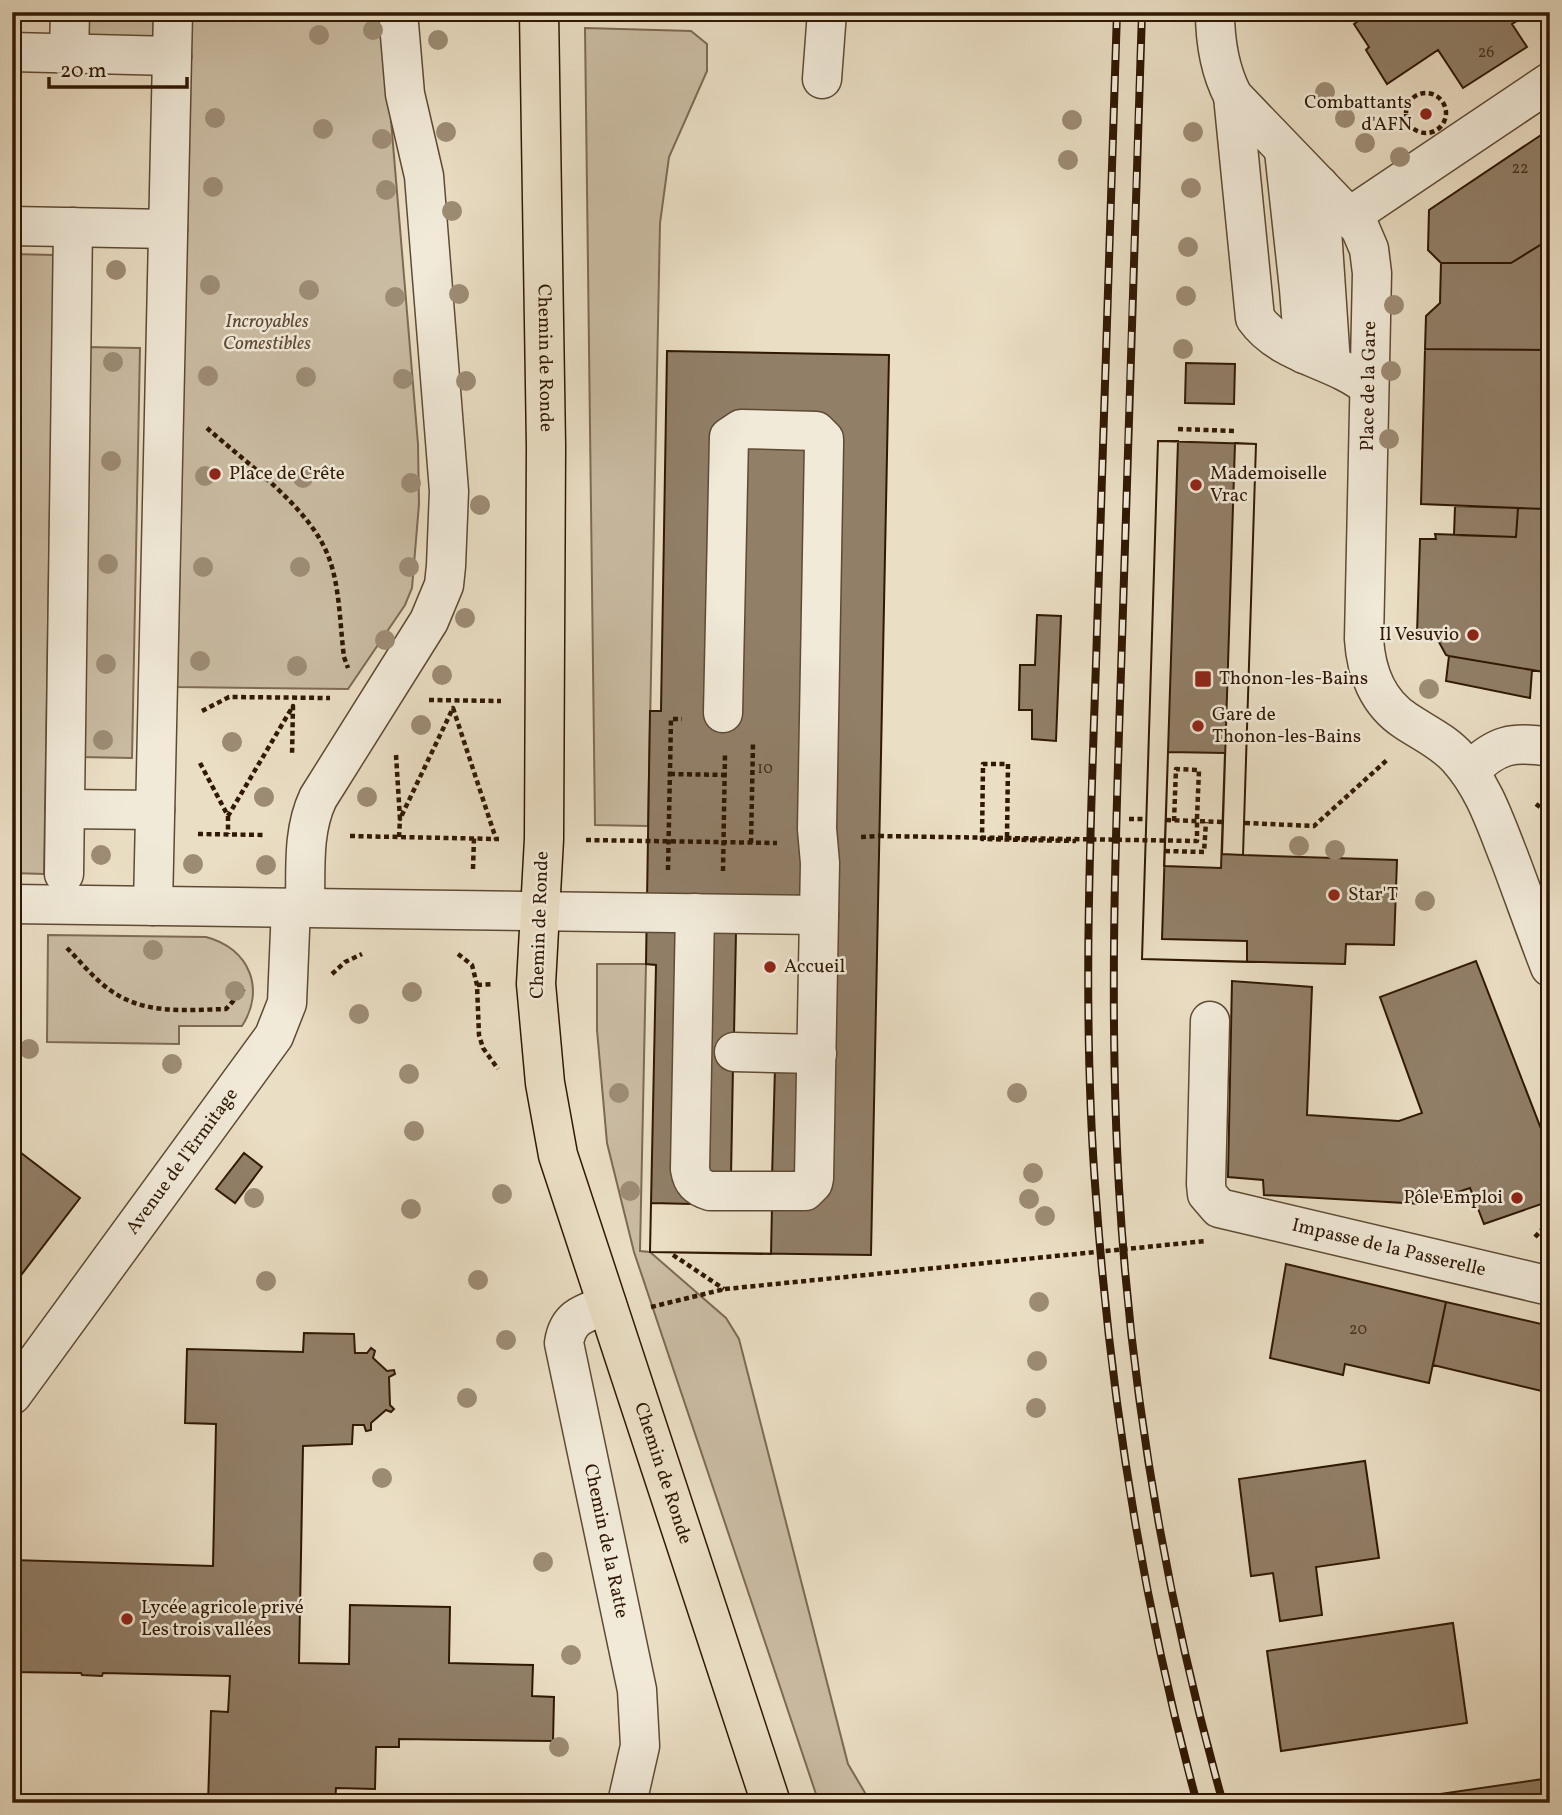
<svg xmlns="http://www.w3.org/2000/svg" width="1562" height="1815" font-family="Vollkorn,serif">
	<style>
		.green { fill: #cabca3; stroke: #7d6a54; stroke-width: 2 }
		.building { fill: #917f68; stroke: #301804; stroke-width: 2; fill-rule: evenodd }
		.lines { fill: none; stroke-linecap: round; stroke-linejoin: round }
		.minor-casing { stroke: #5e4a34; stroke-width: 41 }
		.major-casing { stroke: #301804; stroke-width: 41 }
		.path { stroke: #301804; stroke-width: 4.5; stroke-dasharray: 5 3.5; stroke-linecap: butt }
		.minor { stroke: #f1ead9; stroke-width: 38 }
		.major { stroke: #eadec4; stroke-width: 38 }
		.rail-casing { stroke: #301804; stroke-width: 8 }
		.rail { stroke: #f1ead9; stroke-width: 5; stroke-dasharray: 16; stroke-linecap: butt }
		.path-bridge { stroke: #301804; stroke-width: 4.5; stroke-dasharray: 5 3.5; stroke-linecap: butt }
		.tree { fill: #9d8c75 }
		.poi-dot { fill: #8f2418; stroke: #f1ead9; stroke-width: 2.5 }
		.labels { text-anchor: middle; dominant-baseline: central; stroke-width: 5; stroke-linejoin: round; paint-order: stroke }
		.number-label { font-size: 16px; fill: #48321d }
		.poi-label { font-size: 19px; fill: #301804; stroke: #f1ead9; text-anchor: start }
		.park-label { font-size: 19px; font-style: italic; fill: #5e4934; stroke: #f1ead9 }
		.street-label { font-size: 19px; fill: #301804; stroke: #f1ead9 }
	</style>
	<rect width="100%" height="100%" fill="#eadec4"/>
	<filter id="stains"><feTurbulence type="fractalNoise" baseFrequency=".00286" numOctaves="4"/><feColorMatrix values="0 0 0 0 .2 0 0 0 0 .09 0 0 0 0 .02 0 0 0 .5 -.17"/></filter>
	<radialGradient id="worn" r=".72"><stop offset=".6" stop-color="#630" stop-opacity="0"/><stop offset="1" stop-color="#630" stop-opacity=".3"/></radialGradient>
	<path class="green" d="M87,12H154L153,39L87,37Z
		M191,12H382L418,444L419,504L412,588L405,605L348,689L177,687Z
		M585,28L691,31L707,44V71L669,157L660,223L648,826L595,825Z
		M12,254L54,255L44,874L12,873Z
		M85,347L140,348L132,758L79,757Z
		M48,935L206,937C249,948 266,989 242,1026H179V1044L47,1042Z
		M597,964H646L640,1251L650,1252L726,1318L739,1339L848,1764L871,1803H819L634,1252L607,1143L597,1030Z"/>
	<path class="building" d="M1372,12H1521L1524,17L1512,24L1527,47L1463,88L1438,50L1387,84L1366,50L1369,47L1354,24Z
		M1550,129V239L1511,263H1441L1428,250L1429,210Z
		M1550,239V350L1425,349L1426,316L1440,303L1441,263H1511Z
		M1425,349L1550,350V506L1545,509L1421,504Z
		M667,351L889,355L871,1255L650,1252L656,965L646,964L650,711H661Z
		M1186,363L1235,364L1234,404L1185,403Z
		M1158,441L1256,444L1243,855L1397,860L1394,945L1346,944L1345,964L1142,959ZM1168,752L1225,753L1221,868L1164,866Z
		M1158,441H1178L1162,939L1247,941V962L1142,959Z
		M1235,443L1256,444L1243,855L1222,854Z
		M1455,506L1518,508L1516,537L1454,535Z
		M1518,508L1545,509L1542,569L1550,581V673L1449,656L1446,655L1434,633L1417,634L1420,539H1436L1435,534L1516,537Z
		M1545,509L1550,510V581L1542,569Z
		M1037,615L1061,616L1056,741L1032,739V710H1019L1020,665H1035Z
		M1449,656L1532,670L1530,698L1446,681Z
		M736,931L805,933L803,1036L734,1035Z
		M1476,961L1550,1152V1201L1484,1224L1470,1188L1422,1204L1264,1195L1263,1180L1228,1177L1232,981L1312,987L1307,1115L1399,1121L1422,1113L1380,997Z
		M733,1066L775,1067L772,1178L731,1177Z
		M12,1146L80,1198L12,1287Z
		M244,1153L262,1167L235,1203L216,1189Z
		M651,1203L772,1206L771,1254L650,1252Z
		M1286,1264L1446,1302L1429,1383L1345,1364L1343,1375L1270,1358Z
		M1446,1302L1550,1326V1393L1433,1365Z
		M304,1333L354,1334L355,1353H367L371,1348L375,1351L373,1358L387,1371L394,1370L395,1374L389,1377L390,1405L394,1409L391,1412L386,1410L371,1423V1430L366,1431L364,1425H353L352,1444L303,1446L299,1663L349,1664L350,1605L450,1607L449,1663L533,1665L532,1696L554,1697L553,1741L399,1739V1747H376L375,1789L336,1788L335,1803H208L211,1711L228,1712L230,1676L103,1673L102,1676L82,1675L81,1673L12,1672L13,1560L213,1566L216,1424L185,1423L187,1349L303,1352Z
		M1365,1461L1379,1558L1316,1567L1322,1615L1280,1621L1273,1573L1251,1576L1239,1479Z
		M1453,1623L1467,1723L1281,1751L1267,1651Z
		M1550,1778V1803H1420L1419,1797Z"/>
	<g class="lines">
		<g class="minor-casing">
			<g id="minor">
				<path d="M1215,12C1215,42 1219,69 1233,96L1360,228L1369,249L1372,273L1364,639C1366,672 1378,703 1406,721C1424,733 1444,742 1458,758C1484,787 1495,822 1509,857C1523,894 1536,931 1550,967"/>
				<path d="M12,52L172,56"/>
				<path d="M69,53L70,12"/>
				<path d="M822,79L827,12"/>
				<path d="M1233,96L1255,318C1282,356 1334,358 1369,387"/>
				<path d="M1284,151L1299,289L1304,354"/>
				<path d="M1319,185L1331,364"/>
				<path d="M1349,217L1550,82"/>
				<path d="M12,226L168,229"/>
				<path d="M1470,771C1496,744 1513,741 1550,747"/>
				<path d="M65,809L155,810"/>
				<path d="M64,874L73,227"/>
				<path d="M12,904L819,915"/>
				<path d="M153,906L173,12"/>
				<path d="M305,907C306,870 302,832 318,798L429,621L444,585L446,566L449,491L424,176L405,94L398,12"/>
				<path d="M695,913L690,1169C692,1182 697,1187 710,1191H805L813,1183L814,1178L820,863L817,829L824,444V439L816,431L741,429L729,437L723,713"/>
				<path id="s1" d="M1210,1021L1206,1184L1207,1194L1219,1208L1550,1286"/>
				<path d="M734,1052L817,1054"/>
				<path id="s2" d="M607,1305C585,1313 568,1316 564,1343L637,1690L640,1746L627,1803"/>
				<path id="s3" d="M12,1395L274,1036L287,1003L291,907"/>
			</g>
		</g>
		<g class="major-casing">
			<g id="major">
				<path id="s4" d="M539,12L546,446L544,839L536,984L545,1083L558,1155L771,1803"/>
			</g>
		</g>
		<path class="path" d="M1406 113a20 20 0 1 1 40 0a20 20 0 1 1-40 0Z
			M207,428C247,464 313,509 330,561C340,590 340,626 344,657L348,668
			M1178,429L1235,431
			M429,700L501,701
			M202,711L229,697L330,698
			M396,755L400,819L453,708L496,839H500
			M200,763L228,816L293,706L292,756
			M670,774L725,775
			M1536,804L1550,815
			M228,816V834
			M1129,819H1147
			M1166,820L1223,822
			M1174,821L1176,769L1199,770L1197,818
			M1245,823L1314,826L1387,760
			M198,834L266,835
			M350,836L496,839
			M399,837L400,819
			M861,837L879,836
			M1007,837L1008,764H983L982,839L1076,841
			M586,840L777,843
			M751,843L753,743
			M1165,851L1204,852L1206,822
			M473,869L474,838
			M668,870L671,719H682
			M723,871L725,754
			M67,948C80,961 94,979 110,990C144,1015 186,1010 226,1009L244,989
			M458,954L472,965L477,985L479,1035L483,1048L498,1069
			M332,974L345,962L362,954
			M477,985L494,984
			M1535,1237L1550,1221
			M673,1255L724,1289
			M651,1307L725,1289"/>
		<use href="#minor" class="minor"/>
		<use href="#major" class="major"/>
		<g class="rail-casing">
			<path id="rail" d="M1117,12C1110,229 1103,446 1096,663C1090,841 1082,1020 1096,1197C1111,1402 1143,1605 1197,1803
				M1142,12C1135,211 1129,410 1123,609C1117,802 1108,995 1119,1188C1131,1395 1167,1603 1223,1803"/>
		</g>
		<use href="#rail" class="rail"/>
		<path class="path-bridge" d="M879,836L1197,841V818
			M725,1289L1206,1241"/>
	</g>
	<g class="tree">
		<circle cx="373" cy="30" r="10"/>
		<circle cx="319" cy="35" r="10"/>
		<circle cx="438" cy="40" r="10"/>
		<circle cx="1325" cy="92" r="10"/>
		<circle cx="215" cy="118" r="10"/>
		<circle cx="1345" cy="118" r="10"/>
		<circle cx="1072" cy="120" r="10"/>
		<circle cx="323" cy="129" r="10"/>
		<circle cx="446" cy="132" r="10"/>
		<circle cx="1193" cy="132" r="10"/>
		<circle cx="382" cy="139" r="10"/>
		<circle cx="1365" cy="143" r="10"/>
		<circle cx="1400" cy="157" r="10"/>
		<circle cx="1068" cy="160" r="10"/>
		<circle cx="213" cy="187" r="10"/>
		<circle cx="1191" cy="188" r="10"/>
		<circle cx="386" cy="190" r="10"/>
		<circle cx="452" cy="211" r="10"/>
		<circle cx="1188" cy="247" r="10"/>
		<circle cx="116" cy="270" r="10"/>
		<circle cx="210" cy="285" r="10"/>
		<circle cx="309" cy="290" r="10"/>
		<circle cx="459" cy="294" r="10"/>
		<circle cx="1186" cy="296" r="10"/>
		<circle cx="395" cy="297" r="10"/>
		<circle cx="1394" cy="305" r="10"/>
		<circle cx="1183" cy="349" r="10"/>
		<circle cx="113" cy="362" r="10"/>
		<circle cx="1391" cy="371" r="10"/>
		<circle cx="208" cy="376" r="10"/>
		<circle cx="306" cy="377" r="10"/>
		<circle cx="403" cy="379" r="10"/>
		<circle cx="466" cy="381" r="10"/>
		<circle cx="1389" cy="439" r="10"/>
		<circle cx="111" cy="461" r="10"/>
		<circle cx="205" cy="476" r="10"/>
		<circle cx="303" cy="478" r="10"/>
		<circle cx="411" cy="483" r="10"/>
		<circle cx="480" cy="505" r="10"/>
		<circle cx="108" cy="564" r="10"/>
		<circle cx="203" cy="567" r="10"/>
		<circle cx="300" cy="567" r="10"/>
		<circle cx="409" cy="567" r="10"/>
		<circle cx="465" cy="618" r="10"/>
		<circle cx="385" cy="640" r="10"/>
		<circle cx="200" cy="661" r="10"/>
		<circle cx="106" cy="664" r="10"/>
		<circle cx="297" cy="666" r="10"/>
		<circle cx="442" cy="675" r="10"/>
		<circle cx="1429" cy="689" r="10"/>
		<circle cx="421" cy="725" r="10"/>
		<circle cx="103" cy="740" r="10"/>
		<circle cx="232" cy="742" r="10"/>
		<circle cx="264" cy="797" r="10"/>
		<circle cx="367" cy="797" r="10"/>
		<circle cx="1299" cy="846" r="10"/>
		<circle cx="1335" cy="850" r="10"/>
		<circle cx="101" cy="855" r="10"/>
		<circle cx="193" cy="864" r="10"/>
		<circle cx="266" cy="865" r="10"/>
		<circle cx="1425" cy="901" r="10"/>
		<circle cx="153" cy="950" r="10"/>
		<circle cx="235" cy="991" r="10"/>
		<circle cx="412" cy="992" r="10"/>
		<circle cx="359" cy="1014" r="10"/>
		<circle cx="29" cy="1049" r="10"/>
		<circle cx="172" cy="1064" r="10"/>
		<circle cx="409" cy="1074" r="10"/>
		<circle cx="619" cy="1093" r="10"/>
		<circle cx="1017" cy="1093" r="10"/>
		<circle cx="414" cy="1131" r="10"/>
		<circle cx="1033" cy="1173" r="10"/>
		<circle cx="630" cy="1191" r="10"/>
		<circle cx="502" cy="1194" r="10"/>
		<circle cx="254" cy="1198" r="10"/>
		<circle cx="1029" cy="1199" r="10"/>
		<circle cx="411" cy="1209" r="10"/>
		<circle cx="1045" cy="1216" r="10"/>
		<circle cx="478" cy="1280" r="10"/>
		<circle cx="266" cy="1281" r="10"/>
		<circle cx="1039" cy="1302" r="10"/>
		<circle cx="506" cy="1340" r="10"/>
		<circle cx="1037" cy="1361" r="10"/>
		<circle cx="467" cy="1398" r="10"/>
		<circle cx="1036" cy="1408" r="10"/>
		<circle cx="382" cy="1478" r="10"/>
		<circle cx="543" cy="1562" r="10"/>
		<circle cx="571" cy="1655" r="10"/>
		<circle cx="559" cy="1747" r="10"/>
	</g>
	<g class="poi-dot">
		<circle cx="1426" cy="114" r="7"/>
		<circle cx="215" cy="474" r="7"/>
		<circle cx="1196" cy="485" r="7"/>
		<circle cx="1473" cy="635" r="7"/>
		<rect x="1194" y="670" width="18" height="18" rx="3.5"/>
		<circle cx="1198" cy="726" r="7"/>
		<circle cx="1334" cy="895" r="7"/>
		<circle cx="770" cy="967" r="7"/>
		<circle cx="1517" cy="1198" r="7"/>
		<circle cx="127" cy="1619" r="7"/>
	</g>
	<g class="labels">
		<g class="number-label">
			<text x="1486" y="53">26</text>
			<text x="1520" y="169">22</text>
			<text x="765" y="769">10</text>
			<text x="1358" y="1330">20</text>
		</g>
		<g class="poi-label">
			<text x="1412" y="103" text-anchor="end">Combattants<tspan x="1412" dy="22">d'AFN</tspan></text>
			<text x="229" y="474">Place de Crête</text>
			<text x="1210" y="474">Mademoiselle<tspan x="1210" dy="22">Vrac</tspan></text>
			<text x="1459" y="635" text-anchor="end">Il Vesuvio</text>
			<text x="1219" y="679">Thonon-les-Bains</text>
			<text x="1212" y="715">Gare de<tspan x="1212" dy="22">Thonon-les-Bains</tspan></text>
			<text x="1348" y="895">Star'T</text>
			<text x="784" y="967">Accueil</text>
			<text x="1503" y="1198" text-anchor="end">Pôle Emploi</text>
			<text x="141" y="1608">Lycée agricole privé<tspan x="141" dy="22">Les trois vallées</tspan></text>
		</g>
		<g class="park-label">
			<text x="267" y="322">Incroyables<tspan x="267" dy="22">Comestibles</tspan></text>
		</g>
		<g class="street-label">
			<text stroke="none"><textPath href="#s4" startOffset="346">Chemin de Ronde</textPath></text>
			<text transform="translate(1369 386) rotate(-89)">Place de la Gare</text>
			<text transform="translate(540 925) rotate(-88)">Chemin de Ronde</text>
			<text stroke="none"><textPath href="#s3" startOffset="289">Avenue de l'Ermitage</textPath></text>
			<text stroke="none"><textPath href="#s1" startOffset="366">Impasse de la Passerelle</textPath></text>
			<text stroke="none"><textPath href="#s4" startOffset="1480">Chemin de Ronde</textPath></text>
			<text stroke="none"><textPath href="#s2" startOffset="264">Chemin de la Ratte</textPath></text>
		</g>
	</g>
	<rect width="1562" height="1815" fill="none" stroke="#eadec4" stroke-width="42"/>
	<rect x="14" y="14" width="1534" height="1787" fill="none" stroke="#301804" stroke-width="3.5"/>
	<rect x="21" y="21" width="1520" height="1773" fill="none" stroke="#301804" stroke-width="2"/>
	<path d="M49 77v10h138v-10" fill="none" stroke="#301804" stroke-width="3.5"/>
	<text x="60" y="77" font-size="21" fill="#301804" stroke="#f1ead9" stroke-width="5" paint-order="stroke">20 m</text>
	<rect width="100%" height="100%" filter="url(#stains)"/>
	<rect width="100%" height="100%" fill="url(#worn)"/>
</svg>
